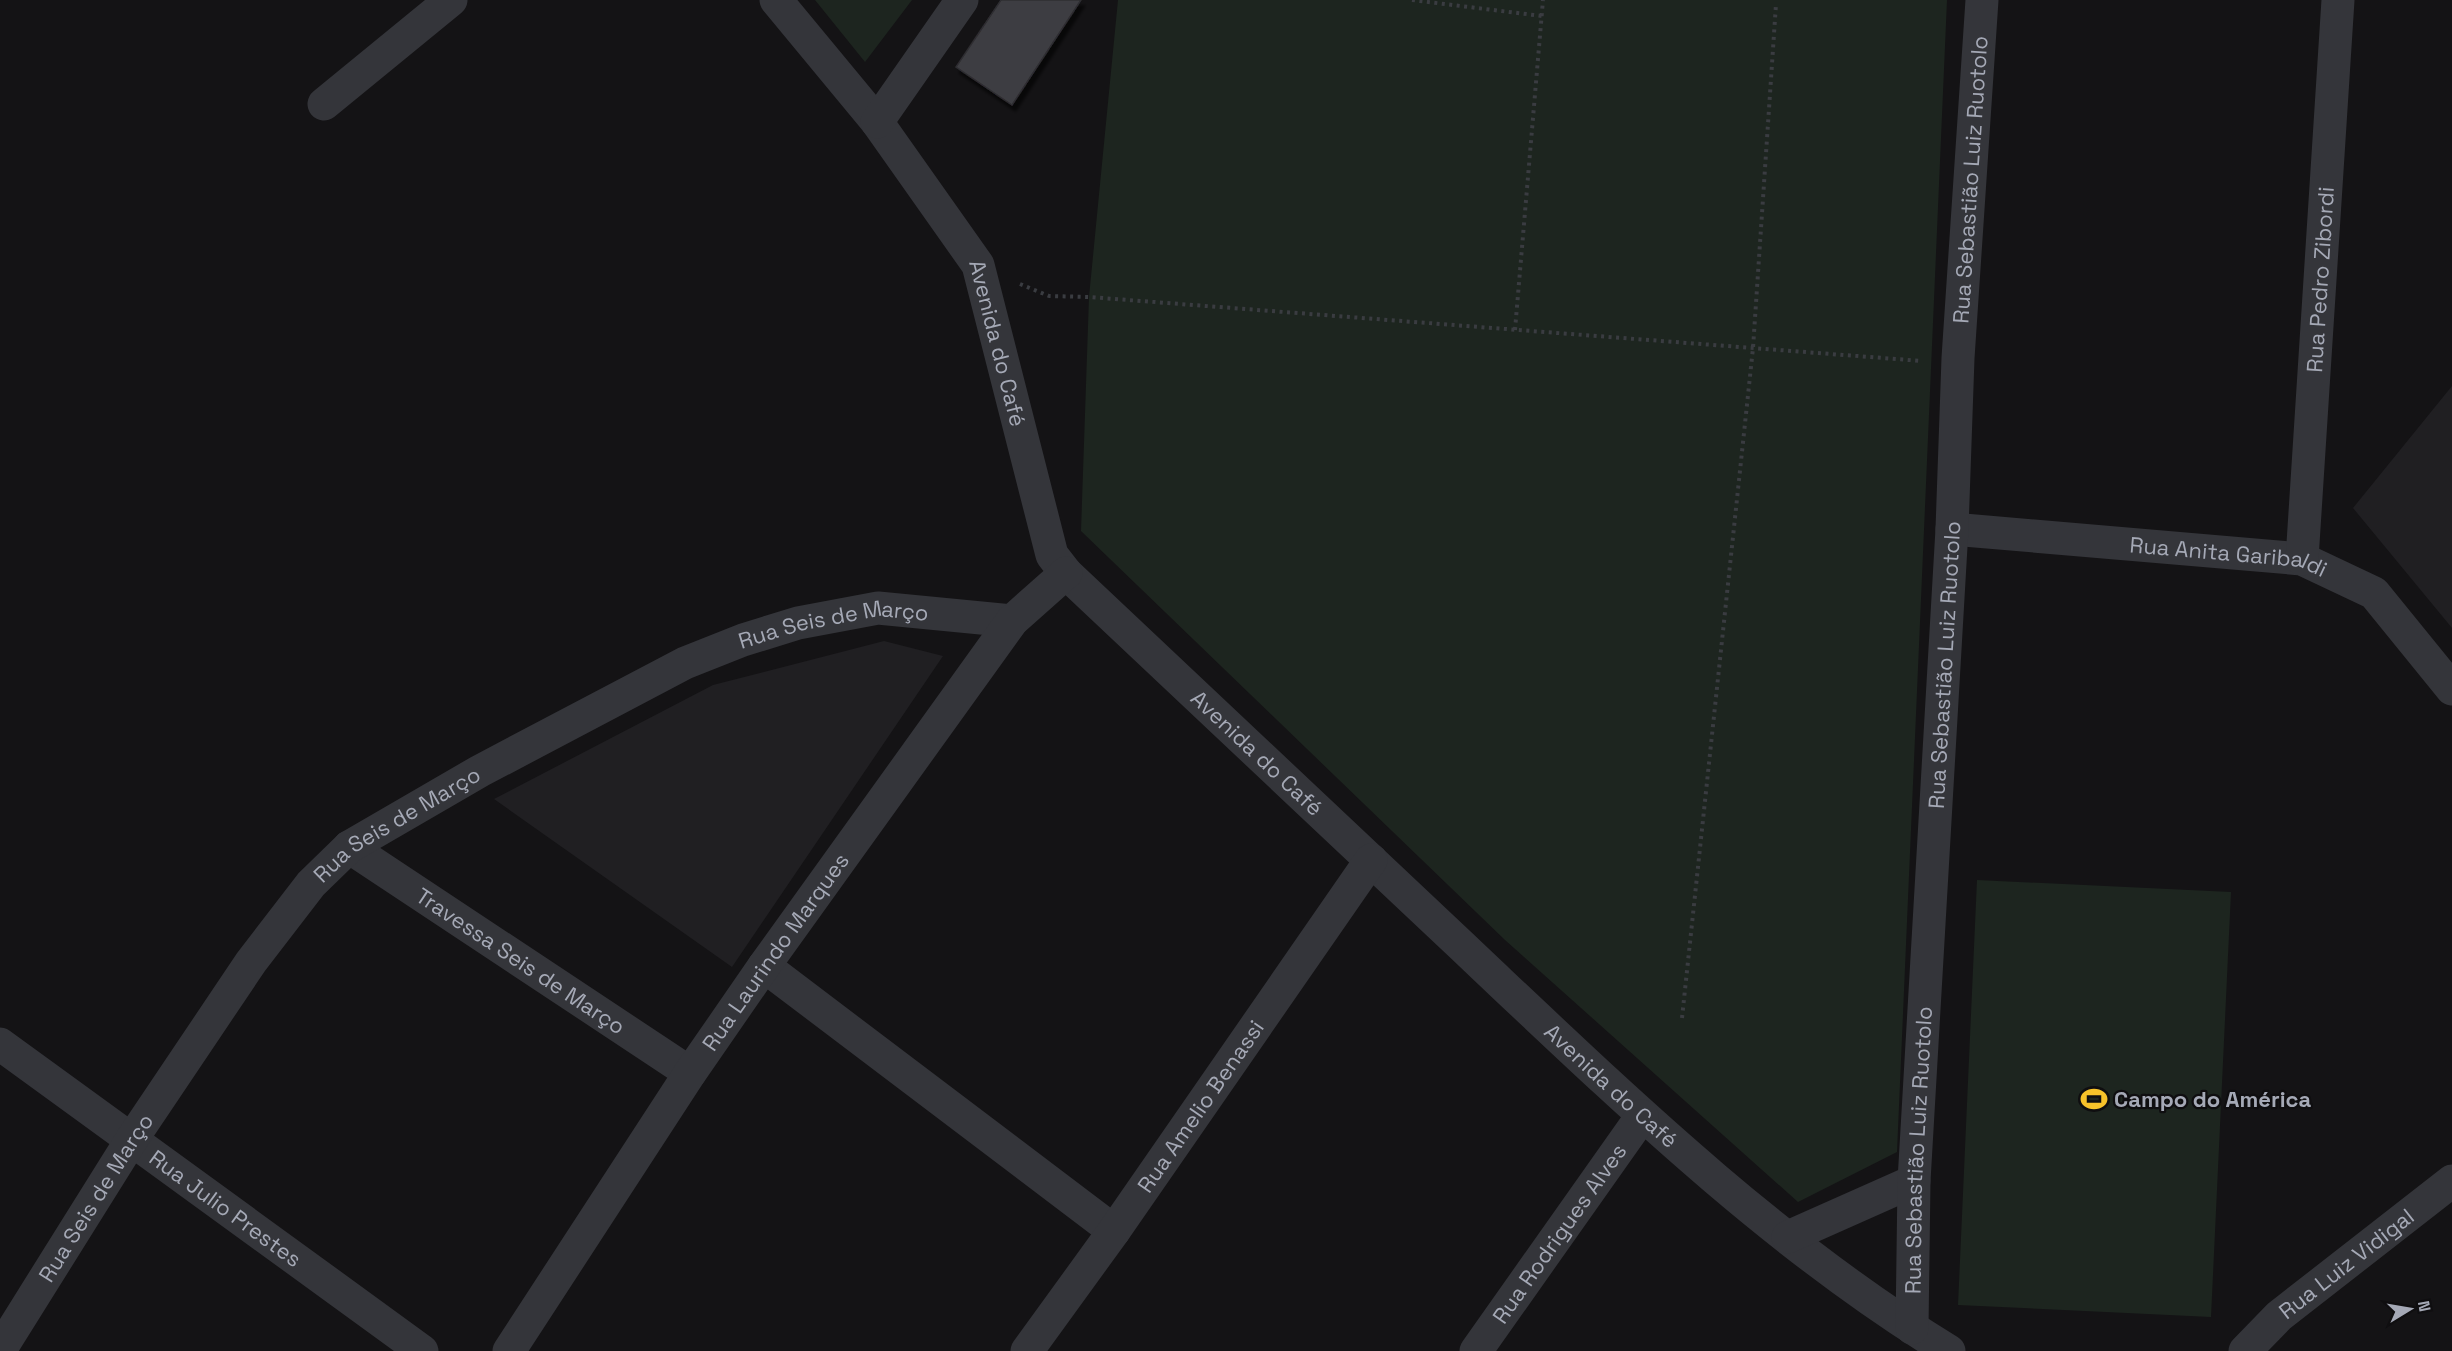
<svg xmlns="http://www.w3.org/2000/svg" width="2452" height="1351" font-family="'Space Grotesk',sans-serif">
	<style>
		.built { fill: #201f22 }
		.green { fill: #1d251f }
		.building { fill: #3e3e42; stroke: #2e2d31; stroke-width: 1.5; filter: url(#shadow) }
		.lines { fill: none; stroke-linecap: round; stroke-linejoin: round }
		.path { stroke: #3a3c41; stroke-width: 4; stroke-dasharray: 3 4.5; stroke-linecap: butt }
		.minor { stroke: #34353a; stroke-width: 33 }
		.labels { text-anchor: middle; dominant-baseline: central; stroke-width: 4.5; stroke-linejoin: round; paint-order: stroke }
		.street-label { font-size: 22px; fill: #a5a9b6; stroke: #0f0e10 }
		.poi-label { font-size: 22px; font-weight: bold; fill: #a5a9b6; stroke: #0f0e10; text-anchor: start }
	</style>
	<defs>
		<filter id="shadow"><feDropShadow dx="3.5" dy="6" stdDeviation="1.5" flood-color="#0009"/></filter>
	</defs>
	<rect width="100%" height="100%" fill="#141315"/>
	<path class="built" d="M2452,386V628L2353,508Z
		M884,641L943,656L732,967L494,799L713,685Z"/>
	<path class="green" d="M815,0H912L865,62Z
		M1118,0H1947L1897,1152L1798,1202L1505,940L1081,531L1089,297Z
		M1977,880L2231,892L2211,1317L1958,1305Z"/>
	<path class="building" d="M1001,0H1081L1012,105L956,67Z"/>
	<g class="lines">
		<path class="path" d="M1412,0L1542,16
			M1020,284L1049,296L1089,297L1922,361
			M1515,330L1543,0
			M1682,1018L1753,348L1776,4"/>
		<g class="minor">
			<path id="s1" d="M776,0L877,122L978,265L1052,555L1066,573C1205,704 1345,835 1484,967C1628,1103 1779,1248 1949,1351"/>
			<path d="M324,104L451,0"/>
			<path d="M877,122L962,0"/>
			<path id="s2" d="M1952,529L2302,559L2374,593L2452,689"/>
			<path id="s3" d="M2302,559L2338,0"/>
			<path id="s4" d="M349,847L690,1073"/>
			<path d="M764,966L1114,1231"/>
			<path id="s5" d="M0,1044L422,1351"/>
			<path d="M1788,1237L1914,1181"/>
			<path id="s6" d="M1912,1328L1914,1181L1952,529L1958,358L1982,0"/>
			<path id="s7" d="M0,1350L132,1139L251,962L311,884L349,847L480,771L685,663L743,640L798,623L878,608L1012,621"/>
			<path id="s8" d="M509,1351L690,1073L764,966L1012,621L1066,573"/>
			<path id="s9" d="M1027,1351L1114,1231L1371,860"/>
			<path id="s10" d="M1476,1351L1642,1116"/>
			<path id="s11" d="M2245,1351L2279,1316L2452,1181"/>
		</g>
	</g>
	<defs>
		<g id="stadium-bare" transform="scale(2.07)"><path d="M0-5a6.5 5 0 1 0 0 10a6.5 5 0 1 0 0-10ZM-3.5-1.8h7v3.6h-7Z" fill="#f7c22a" stroke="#0f0e10" stroke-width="2.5" paint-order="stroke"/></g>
	</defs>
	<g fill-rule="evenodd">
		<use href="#stadium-bare" x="2094" y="1099"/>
	</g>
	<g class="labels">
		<g class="street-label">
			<text stroke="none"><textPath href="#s6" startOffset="1150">Rua Sebastião Luiz Ruotolo</textPath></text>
			<text stroke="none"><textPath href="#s3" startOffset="280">Rua Pedro Zibordi</textPath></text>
			<text stroke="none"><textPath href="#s1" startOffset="414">Avenida do Café</textPath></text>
			<text stroke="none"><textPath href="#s2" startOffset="278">Rua Anita Garibaldi</textPath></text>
			<text stroke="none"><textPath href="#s7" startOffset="1152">Rua Seis de Março</textPath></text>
			<text stroke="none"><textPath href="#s6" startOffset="664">Rua Sebastião Luiz Ruotolo</textPath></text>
			<text stroke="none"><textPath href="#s1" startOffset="918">Avenida do Café</textPath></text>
			<text stroke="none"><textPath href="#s7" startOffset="666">Rua Seis de Março</textPath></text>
			<text stroke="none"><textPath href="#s8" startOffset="480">Rua Laurindo Marques</textPath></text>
			<text stroke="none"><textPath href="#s4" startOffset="206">Travessa Seis de Março</textPath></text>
			<text stroke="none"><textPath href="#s1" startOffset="1404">Avenida do Café</textPath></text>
			<text stroke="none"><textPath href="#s9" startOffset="300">Rua Amelio Benassi</textPath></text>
			<text stroke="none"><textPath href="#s6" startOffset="178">Rua Sebastião Luiz Ruotolo</textPath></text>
			<text stroke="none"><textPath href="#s7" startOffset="180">Rua Seis de Março</textPath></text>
			<text stroke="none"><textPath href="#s5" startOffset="279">Rua Julio Prestes</textPath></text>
			<text stroke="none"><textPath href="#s10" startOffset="144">Rua Rodrigues Alves</textPath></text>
			<text stroke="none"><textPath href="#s11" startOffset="134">Rua Luiz Vidigal</textPath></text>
		</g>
		<g class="poi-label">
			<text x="2114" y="1099">Campo do América</text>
		</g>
	</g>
	<g transform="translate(2410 1309) rotate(79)" stroke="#0f0e10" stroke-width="4.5" paint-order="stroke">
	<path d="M0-4.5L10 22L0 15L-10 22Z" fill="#a5a9b6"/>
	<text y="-9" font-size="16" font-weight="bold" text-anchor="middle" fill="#a5a9b6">N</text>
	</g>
</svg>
